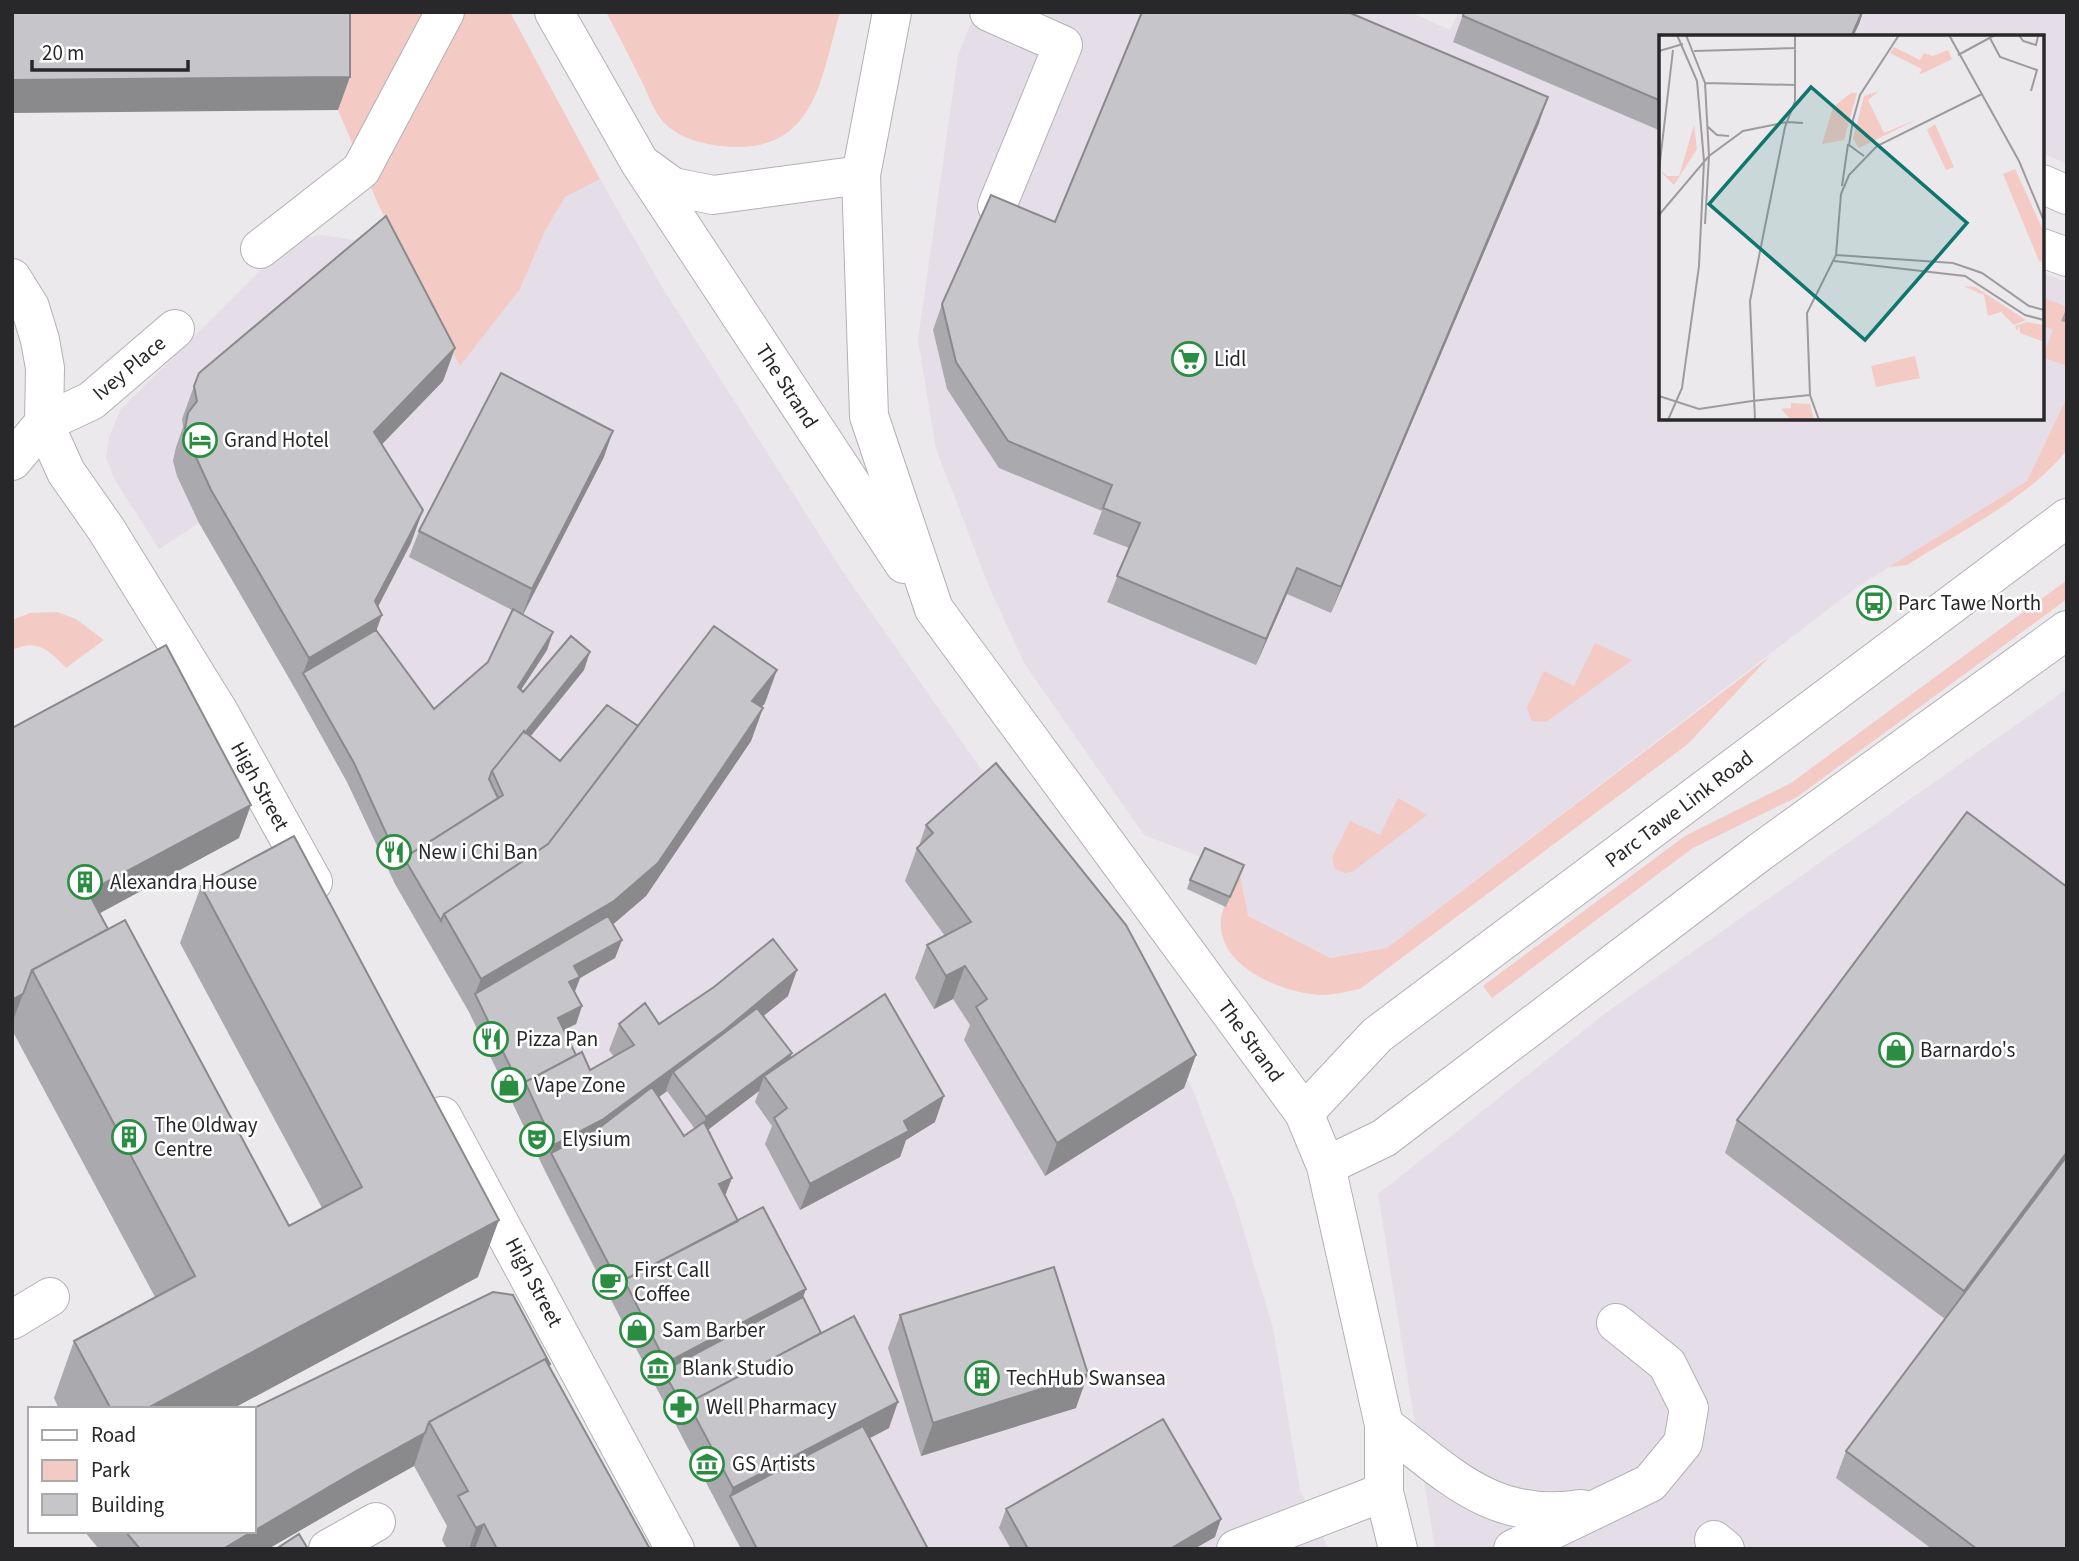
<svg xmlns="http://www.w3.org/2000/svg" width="2079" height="1561" font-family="'Source Sans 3',sans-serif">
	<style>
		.built { fill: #e5dde8 }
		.green { fill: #f4cac5 }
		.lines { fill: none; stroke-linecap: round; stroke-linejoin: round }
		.minor-casing { stroke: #b4b0b5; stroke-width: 40 }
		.major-casing { stroke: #b4b0b5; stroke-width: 40 }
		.minor { stroke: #fff; stroke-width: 38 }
		.major { stroke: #fff; stroke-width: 38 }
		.wall { fill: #a9a9ae; fill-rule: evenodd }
		.shaded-wall { fill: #8a8a8d }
		.building { fill: #c5c5ca; stroke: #8a8a8d; stroke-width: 2 }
		.labels { text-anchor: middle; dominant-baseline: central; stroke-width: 5; stroke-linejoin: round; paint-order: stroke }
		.poi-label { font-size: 21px; fill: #282729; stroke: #fff; text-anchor: start }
		.street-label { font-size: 21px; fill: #282729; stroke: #fff }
		.inset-road { fill: none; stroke: #9e9b9f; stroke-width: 2 }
		.view { fill: #0f766e; fill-opacity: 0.15; stroke: #0f766e; stroke-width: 3.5 }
		.inset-edge { fill: none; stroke: #282729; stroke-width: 3.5 }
	</style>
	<rect width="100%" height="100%" fill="#ece9ed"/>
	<path class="built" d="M975,12H1410L1450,30L1458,12H2067V164L2042,153V37H1661V418H2042V273L2067,282V397L2027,481L1857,587L1387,948L1330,958L1187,889L1201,857L1144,835L1024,663L988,584L936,449L918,340L958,56Z
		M600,179L665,292L845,575L1011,812L1122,959L1193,1090L1235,1202L1273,1328L1300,1490L1329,1549H741L570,1222L469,1012L395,884L347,782L256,620L199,523L159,549L115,480L106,457L109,438L120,410L281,250L304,238L322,235L355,240L385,219L460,365L520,289L545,231L565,197Z
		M2067,689V1549H1435L1378,1194L1607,1012Z"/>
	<path class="green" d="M338,12H510L600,179L565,197L545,231L520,289L460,366L379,206L338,110Z
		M606,12H840C820,82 815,156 721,146C698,143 675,137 660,118C653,108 648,95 643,84C631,60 619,36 606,12Z
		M2042,297L2067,307V366L2042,357L2053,330L2042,325Z
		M2067,397V450C2028,499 1959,532 1907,565L1889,567L2027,481Z
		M2067,580V599L1797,797L1693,848L1492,998L1483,986L1685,836L1791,783Z
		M57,612L76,619L104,640L66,668C49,650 37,638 12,650V620L30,613Z
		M1595,643L1632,660L1546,722L1532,721L1527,708L1544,671L1574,686Z
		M1770,656L1688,744L1360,989C1349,991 1335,995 1323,995C1284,994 1216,967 1221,919C1222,906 1235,887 1240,875L1248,916L1330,958L1387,948Z
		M1398,798L1427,815L1352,872L1345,873L1335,869L1332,858L1350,821L1380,835Z"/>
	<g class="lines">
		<g class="minor-casing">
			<path id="minor" d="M554,12L640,163L673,187L713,195L861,175
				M892,12L861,175L869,416L934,609L1304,1113L1326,1166L1384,1425V1492L1398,1549
				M989,12L1063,45L997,206
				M640,163L904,564
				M2042,184L2067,195
				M2042,248L2067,257
				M260,249L361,170L445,12
				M12,461L44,423L91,401L175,329
				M1304,1113L1377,1035L2067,518
				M1326,1166L1384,1138L1760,852L2067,630
				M12,1320L50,1297
				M1384,1425C1449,1474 1492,1523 1581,1509
				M1714,1540L1725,1549
				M328,1549L376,1522
				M1236,1549L1384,1492
				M1513,1549L1650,1483L1683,1443L1689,1408L1667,1364L1616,1323"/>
		</g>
		<g class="major-casing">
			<path id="major" d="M12,278L30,307L40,340L45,368L44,423L66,472L106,529L219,712L313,882
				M442,1116L675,1549"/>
		</g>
		<use href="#minor" class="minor"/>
		<use href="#major" class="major"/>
	</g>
	<path class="wall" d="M1464,12H1863L1859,24L1661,37V131L1453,42Z
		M1539,123L1331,613L1287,594L1256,665L1107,602L1129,548L1093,534L1102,511L999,468L947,389L933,330L942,304L1055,222Z
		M2067,307V323L2061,321Z
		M455,348L443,381L382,444L411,543L378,606L376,630L434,709L488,662L512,610L409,557L419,531L604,457L523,615L553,632L547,650L521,690L523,692L584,670L530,737L560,761L638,726L765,703L762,707L763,708L751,741L646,896L613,924L622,940L615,958L580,978L575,992L582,1006L576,1024L564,1030L576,1055L590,1070L614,1057L609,1050L619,1024H659L788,996L763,1016L792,1053L790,1059L935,1122L906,1140L900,1157L800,1210L765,1144L772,1126L755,1102L759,1091L708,1129L725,1196L738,1221L806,1289L803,1297L821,1333L889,1428L870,1438L928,1549H741L657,1389L545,1171L469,1012L395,884L347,782L297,692L199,523L177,476L173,461L176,447L183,427L182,419L194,386ZM667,1091L695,1129L684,1136L659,1097Z
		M12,728L239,838L100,913L108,929L289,1226L322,1208L180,943L201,886L478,1277L232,1409H59L54,1398L74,1341L155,1297L12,1030Z
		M1967,812L2067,1549H1932L1836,1478L1846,1451L1945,1319L1725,1153L1737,1120Z
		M926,825L1196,1055L1184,1088L1045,1176L964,1040L970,1025L953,999L934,1009L915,978L927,945L945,936L905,881L917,848L919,846Z
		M1244,865L1226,907L1187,889L1190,880Z
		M900,1315L1076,1408L921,1456L888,1348Z
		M550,1364L549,1366L650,1549H447L442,1540L447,1526L414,1466L344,1505L268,1549H99L84,1531H254V1409Z
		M1006,1509L1215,1537L1194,1549H1011L999,1528Z"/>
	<path class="shaded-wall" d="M1862,12H1863L1859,24L1853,37H1851Z
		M350,77L338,110L12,113V80Z
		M1548,97L1539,123L1331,613L1341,587Z
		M455,348L443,381L362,465L374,432Z
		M613,431L604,457L522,616L532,589Z
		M423,510L411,543L370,622L382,615L370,648L303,673L309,658L375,601Z
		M1297,568L1287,594L1256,665L1266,639Z
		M553,632L547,650L511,705L518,687Z
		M590,652L584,670L496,779L493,773Z
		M777,670L765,703L740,735L752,701Z
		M763,708L751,741L646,896L602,934L475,994L481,979Z
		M251,805L239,838L76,926L88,892Z
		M622,940L615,958L580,978L573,995L562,1000L574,966Z
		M965,966L953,999L934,1009L946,976Z
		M797,970L788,996L715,1056L673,1072L666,1090L667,1091L593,1146L551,1153L554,1145Z
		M23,994L12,1023V1000Z
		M582,1006L576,1024L551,1036L558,1018Z
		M792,1053L785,1071L764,1076L759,1091L700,1136L706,1117Z
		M1196,1055L1184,1088L1045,1176L1057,1143Z
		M944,1096L935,1122L906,1140L900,1157L800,1210L810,1184L904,1121Z
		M2067,1152V1169L1952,1324L1964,1291Z
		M732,1178L725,1196L719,1184Z
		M499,1220L478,1277L232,1409H146Z
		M806,1289L796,1315L663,1371L666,1363Z
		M1088,1374L1076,1408L921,1456L933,1423Z
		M898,1402L889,1428L736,1508L730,1496L733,1488Z
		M425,1433L414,1466L344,1505L268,1549H223L356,1471Z
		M1221,1519L1215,1537L1194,1549H1170Z
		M484,1524L475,1549H469L476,1528Z"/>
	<path class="building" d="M12,12H350V77L12,80Z
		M1142,12H1348L1548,97L1341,587L1297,568L1266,639L1117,576L1140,523L1103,508L1112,485L1008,441L956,362L942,304L991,195L1055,222Z
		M1464,12H1862L1851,37H1661V101L1463,16Z
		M386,216L455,348L374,432L423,510L375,601L382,615L309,658L211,490L189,442L185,428L188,413L197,401L194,386L199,373Z
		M501,373L613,431L532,589L419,531Z
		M513,609L553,632L518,687L523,692L571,636L590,652L525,733L524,731L492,771L489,779L498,798L404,858L401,866L354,763L303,673L376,630L434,709L488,662Z
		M714,626L777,670L752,701L763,708L658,863L614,901L481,979L444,914L548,844Z
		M166,645L251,805L88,892L108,929L32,970L23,994L12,1000V728Z
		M607,705L638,726L548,844L444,914L441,921L404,858L503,795L492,771L524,731L560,761Z
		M996,763L1126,925L1196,1055L1057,1143L976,1007L987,999L965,966L946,976L927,945L971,922L917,848L933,833L926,825Z
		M1967,812L2067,887V1152L1964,1291L1737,1120Z
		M294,836L499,1220L146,1409H111L74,1341L195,1276L32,970L125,920L289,1226L362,1187L201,886Z
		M1205,848L1244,865L1230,897L1190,880Z
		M608,916L622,940L574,966L580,977L569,982L582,1006L558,1018L576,1055L525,1082L522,1091L475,994Z
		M773,939L797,970L725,1030L602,1120L554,1145L525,1082L582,1052L590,1070L634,1045L619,1024L645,1003L659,1024L714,987Z
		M885,994L944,1096L904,1121L909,1131L810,1184L774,1118L787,1108L764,1076Z
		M757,1008L792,1053L706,1117L673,1072Z
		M652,1087L684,1136L704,1122L732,1178L719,1184L738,1221L624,1280L621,1288L551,1153L599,1128Z
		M2067,1156V1549H1977L1846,1451Z
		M763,1207L806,1289L666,1363L624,1280Z
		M1054,1267L1088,1374L933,1423L900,1315Z
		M493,1292L513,1295L550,1364L549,1365L545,1359L429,1422L425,1433L356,1471L254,1531V1409H252Z
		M803,1297L821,1333L688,1403L686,1411L663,1371Z
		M854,1316L898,1402L733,1488L688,1403Z
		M545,1359L650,1549H497L484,1524L476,1528L458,1496L468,1491L429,1422Z
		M1163,1419L1221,1519L1170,1549H1028L1006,1509Z
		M863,1426L928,1549H757L730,1496Z
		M125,1531H253L223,1549H140Z
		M299,1534L308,1549H276Z"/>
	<defs>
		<g id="supermarket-ring" transform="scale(1.75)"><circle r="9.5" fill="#fff" stroke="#2a8d42" stroke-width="1.5"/><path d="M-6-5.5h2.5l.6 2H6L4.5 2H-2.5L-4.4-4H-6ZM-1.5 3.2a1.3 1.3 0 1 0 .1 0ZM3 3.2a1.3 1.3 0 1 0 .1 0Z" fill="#2a8d42"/></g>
		<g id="hotel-ring" transform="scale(1.75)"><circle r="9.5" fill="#fff" stroke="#2a8d42" stroke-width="1.5"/><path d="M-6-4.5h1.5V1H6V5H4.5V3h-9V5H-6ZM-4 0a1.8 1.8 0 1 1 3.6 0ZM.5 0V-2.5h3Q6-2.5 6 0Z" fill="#2a8d42"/></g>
		<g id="bus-ring" transform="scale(1.75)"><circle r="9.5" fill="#fff" stroke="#2a8d42" stroke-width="1.5"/><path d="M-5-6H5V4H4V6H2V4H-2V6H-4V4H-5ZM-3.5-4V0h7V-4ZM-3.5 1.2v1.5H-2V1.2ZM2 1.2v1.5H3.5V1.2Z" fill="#2a8d42"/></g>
		<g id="restaurant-ring" transform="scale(1.75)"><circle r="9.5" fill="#fff" stroke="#2a8d42" stroke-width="1.5"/><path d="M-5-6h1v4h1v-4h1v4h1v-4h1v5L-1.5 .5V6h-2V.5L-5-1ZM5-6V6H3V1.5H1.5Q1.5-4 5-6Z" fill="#2a8d42"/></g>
		<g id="building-ring" transform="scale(1.75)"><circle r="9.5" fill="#fff" stroke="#2a8d42" stroke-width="1.5"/><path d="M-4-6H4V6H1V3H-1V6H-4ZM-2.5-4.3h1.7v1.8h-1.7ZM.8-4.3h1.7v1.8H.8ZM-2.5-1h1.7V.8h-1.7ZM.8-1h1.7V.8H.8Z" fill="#2a8d42"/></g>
		<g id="shop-ring" transform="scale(1.75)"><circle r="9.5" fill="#fff" stroke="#2a8d42" stroke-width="1.5"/><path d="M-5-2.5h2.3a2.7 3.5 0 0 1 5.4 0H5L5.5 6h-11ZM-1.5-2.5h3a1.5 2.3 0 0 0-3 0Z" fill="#2a8d42"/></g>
		<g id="theatre-ring" transform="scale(1.75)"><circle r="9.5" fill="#fff" stroke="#2a8d42" stroke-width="1.5"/><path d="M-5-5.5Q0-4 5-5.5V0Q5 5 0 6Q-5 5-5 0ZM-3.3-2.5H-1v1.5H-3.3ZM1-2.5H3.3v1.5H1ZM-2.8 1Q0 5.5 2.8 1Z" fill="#2a8d42"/></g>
		<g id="cafe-ring" transform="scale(1.75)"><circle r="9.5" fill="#fff" stroke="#2a8d42" stroke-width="1.5"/><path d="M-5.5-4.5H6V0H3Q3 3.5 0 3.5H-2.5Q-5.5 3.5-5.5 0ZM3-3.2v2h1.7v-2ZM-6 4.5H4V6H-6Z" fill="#2a8d42"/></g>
		<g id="museum-ring" transform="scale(1.75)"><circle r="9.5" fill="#fff" stroke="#2a8d42" stroke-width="1.5"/><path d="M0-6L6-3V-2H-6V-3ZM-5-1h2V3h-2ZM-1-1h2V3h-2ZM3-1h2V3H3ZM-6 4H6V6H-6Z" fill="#2a8d42"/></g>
		<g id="pharmacy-ring" transform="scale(1.75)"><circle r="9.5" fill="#fff" stroke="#2a8d42" stroke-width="1.5"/><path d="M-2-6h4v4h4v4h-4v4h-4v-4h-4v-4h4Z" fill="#2a8d42"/></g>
	</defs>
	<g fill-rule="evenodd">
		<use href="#supermarket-ring" x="1189" y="359"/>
		<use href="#hotel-ring" x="200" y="440"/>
		<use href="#bus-ring" x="1874" y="603"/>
		<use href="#restaurant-ring" x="394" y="852"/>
		<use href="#building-ring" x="85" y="882"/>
		<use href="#restaurant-ring" x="491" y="1039"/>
		<use href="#shop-ring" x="1896" y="1050"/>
		<use href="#shop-ring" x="509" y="1085"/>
		<use href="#building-ring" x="129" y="1137"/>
		<use href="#theatre-ring" x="537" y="1139"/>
		<use href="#cafe-ring" x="610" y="1282"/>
		<use href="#shop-ring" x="637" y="1330"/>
		<use href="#museum-ring" x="658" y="1368"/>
		<use href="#building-ring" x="982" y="1378"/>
		<use href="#pharmacy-ring" x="681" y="1407"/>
		<use href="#museum-ring" x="707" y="1464"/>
	</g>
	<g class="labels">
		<g class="poi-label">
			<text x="1214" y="359">Lidl</text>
			<text x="224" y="440">Grand Hotel</text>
			<text x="1898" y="603">Parc Tawe North</text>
			<text x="418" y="852">New i Chi Ban</text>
			<text x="110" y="882">Alexandra House</text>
			<text x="516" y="1039">Pizza Pan</text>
			<text x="1920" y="1050">Barnardo's</text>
			<text x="534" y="1085">Vape Zone</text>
			<text x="154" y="1125">The Oldway<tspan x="154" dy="24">Centre</tspan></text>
			<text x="562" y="1139">Elysium</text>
			<text x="634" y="1270">First Call<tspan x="634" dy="24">Coffee</tspan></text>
			<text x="662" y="1330">Sam Barber</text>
			<text x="682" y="1368">Blank Studio</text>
			<text x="1006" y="1378">TechHub Swansea</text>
			<text x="706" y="1407">Well Pharmacy</text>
			<text x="732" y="1464">GS Artists</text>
		</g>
		<g class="street-label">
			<text transform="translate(129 368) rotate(-40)">Ivey Place</text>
			<text transform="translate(787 386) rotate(57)">The Strand</text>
			<text transform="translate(260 786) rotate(61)">High Street</text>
			<text transform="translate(1679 809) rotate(-37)">Parc Tawe Link Road</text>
			<text transform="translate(1251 1041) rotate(54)">The Strand</text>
			<text transform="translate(534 1282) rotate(62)">High Street</text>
		</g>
	</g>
	<g transform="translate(1659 35)">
		<rect width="385" height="385" fill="#ece9ed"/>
		<path d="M235,12L261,25L265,18L274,21L289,15L293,24L260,40L263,34L231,18ZM220,56L209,65L225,98L261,83L200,113L194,104L205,61ZM192,58H198L185,105L163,109L174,72ZM276,89L295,132L287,135L268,95ZM35,90L38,114L15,150L3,138V136L8,141H20ZM356,134L385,197V227L380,226L344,139ZM304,251L316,252L367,285L355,290L342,277L329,281L325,260ZM368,287L385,290V307L361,298L360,290L358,296L356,291ZM256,321L261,343L217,352L212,331ZM132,368L151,369L155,385H132L122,374L132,373Z" fill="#f4cac5"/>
		<path class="inset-road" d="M18,0L38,46L45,126M290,0L360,126L385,186M360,0L364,6L377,10L379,1M331,3L341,22L378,35L372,56M0,16L24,9M35,16L137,13M299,20L336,0M46,48L137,50M49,92L58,100L70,101M205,121L190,110L194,85L201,60L240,0M0,135L14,15M183,151L189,109M0,180L50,121L46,48L27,0M46,189L50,121L84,96L128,87L144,88M177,220L294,228L323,238L370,271L385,275M175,226L306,241L366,280L385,285M0,361L40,374L93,366M93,366L151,360M9,385L23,353L40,231L45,126M96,385L91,266L126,92L136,66V0M160,385L151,360L148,278L177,220L182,159L190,140L218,111L323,59"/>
		<path class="view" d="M152,52L308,188L206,305L50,169Z"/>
		<rect width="385" height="385" class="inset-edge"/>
	</g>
	<rect width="2079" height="1561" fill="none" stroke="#282729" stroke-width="28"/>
	<rect x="28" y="1407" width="228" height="126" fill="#ffffff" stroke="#a9a9a9" stroke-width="2"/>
	<rect x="42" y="1430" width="35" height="10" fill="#ffffff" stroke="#a9a9a9" stroke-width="2"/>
	<text x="91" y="1442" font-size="21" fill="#282729">Road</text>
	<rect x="42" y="1460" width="35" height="21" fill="#f4cac5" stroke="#a9a9a9" stroke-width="2"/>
	<text x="91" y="1477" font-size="21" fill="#282729">Park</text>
	<rect x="42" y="1494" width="35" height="21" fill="#c5c5ca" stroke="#a9a9a9" stroke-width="2"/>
	<text x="91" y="1512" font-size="21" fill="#282729">Building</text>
	<path d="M32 60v10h156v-10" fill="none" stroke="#282729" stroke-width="3.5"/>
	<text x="42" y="60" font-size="21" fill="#282729" stroke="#ffffff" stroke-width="5" paint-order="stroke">20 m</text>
</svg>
